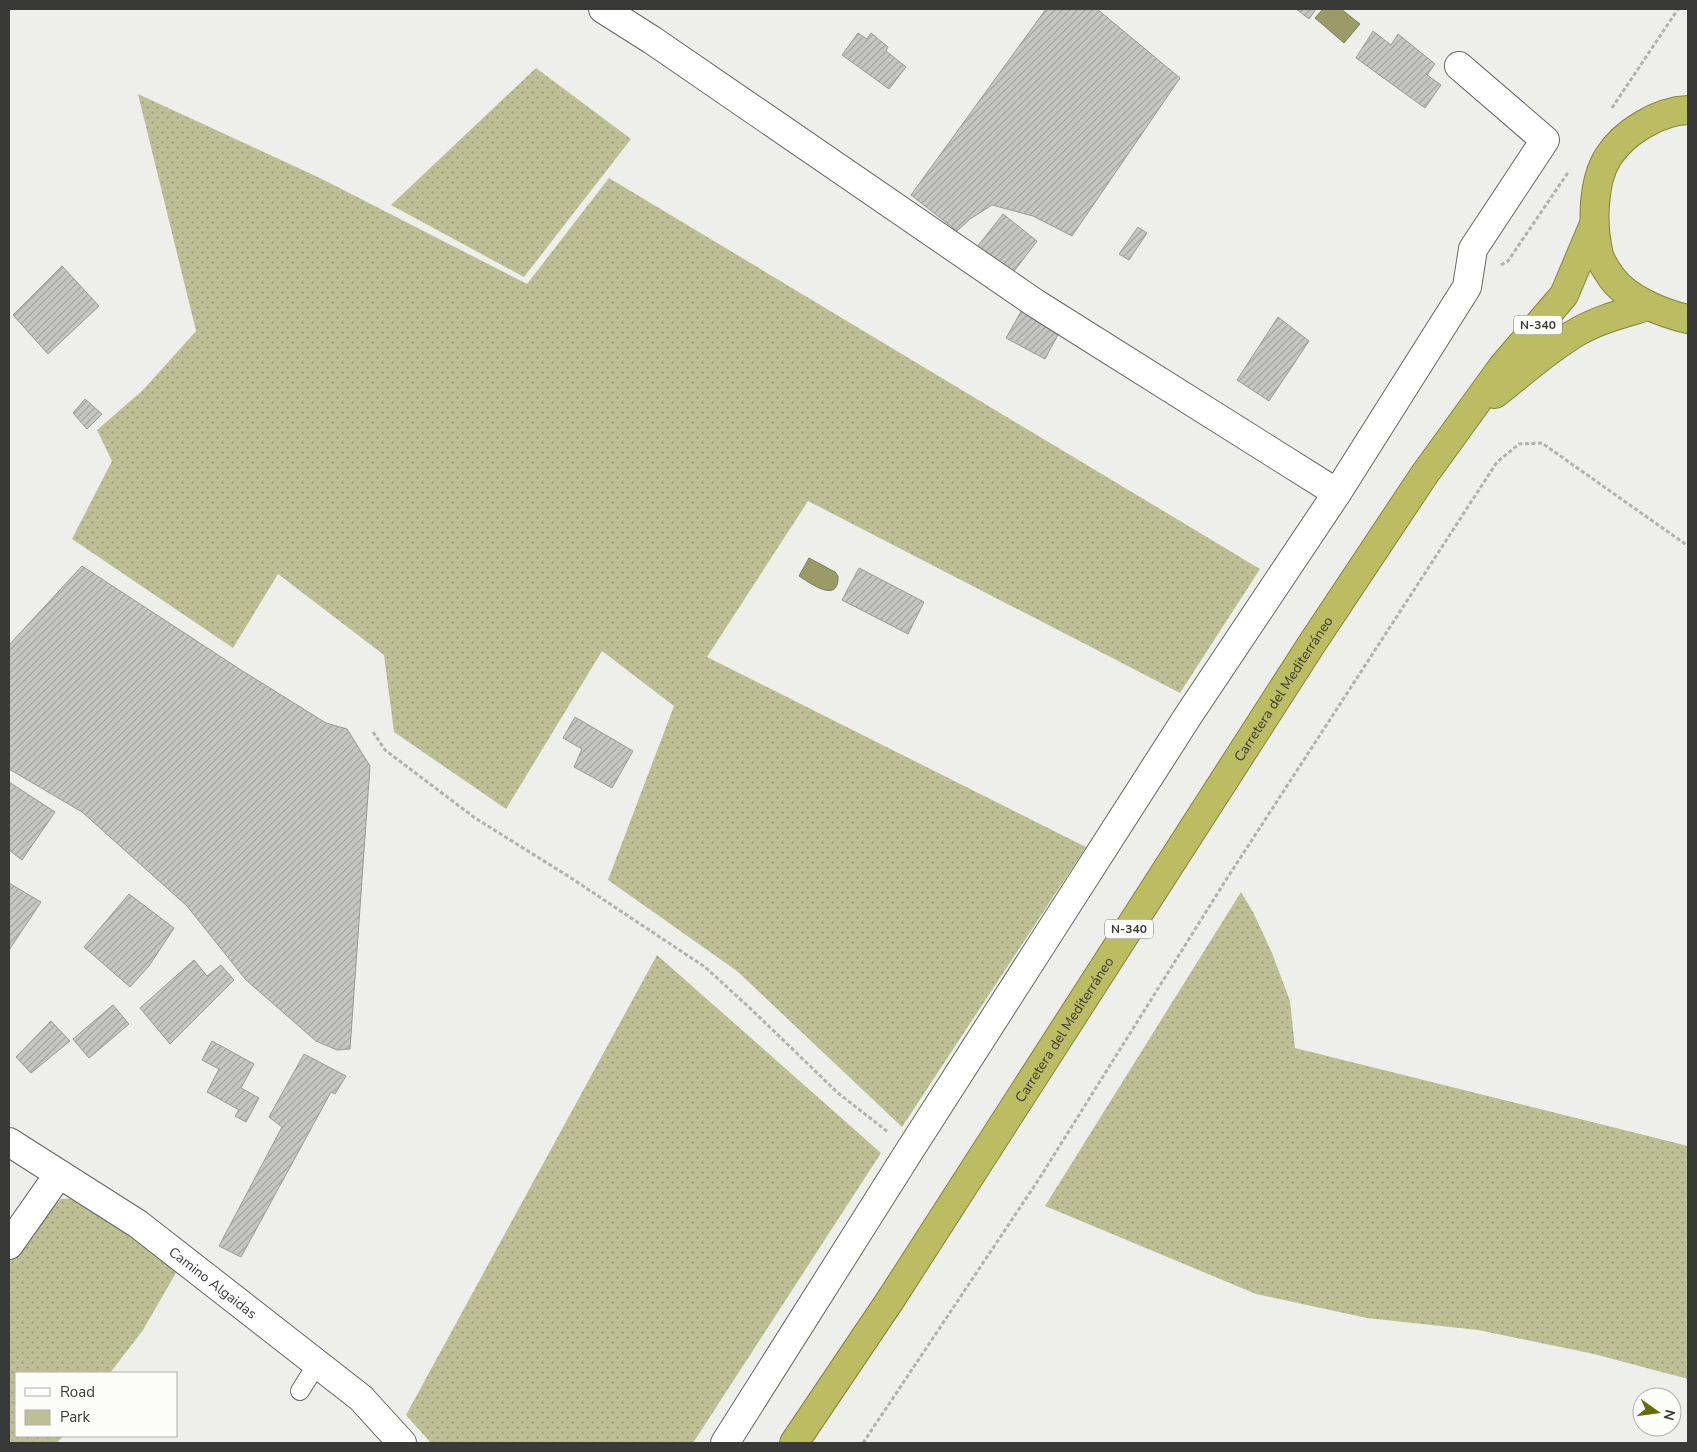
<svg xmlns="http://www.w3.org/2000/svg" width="1697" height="1452" font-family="'Nunito Sans',sans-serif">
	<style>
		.green { fill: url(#green-dots) }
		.water { fill: #9a9b66; stroke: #7d7e58 }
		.building { fill: url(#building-hatch); stroke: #999996 }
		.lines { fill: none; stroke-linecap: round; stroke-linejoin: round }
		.service-casing { stroke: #656562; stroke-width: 20 }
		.minor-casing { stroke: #656562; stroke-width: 30 }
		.trunk-casing { stroke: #83843a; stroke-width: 30 }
		.path { stroke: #b1b1ae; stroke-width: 3; stroke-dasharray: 4 2.5; stroke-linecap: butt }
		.service { stroke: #fff; stroke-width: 18 }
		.minor { stroke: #fff; stroke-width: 28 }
		.trunk { stroke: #bcbc62; stroke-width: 28 }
		.labels { text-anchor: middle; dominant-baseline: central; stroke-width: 5; stroke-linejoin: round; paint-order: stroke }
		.shield { fill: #fcfcf8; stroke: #747471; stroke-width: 1 }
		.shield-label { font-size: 12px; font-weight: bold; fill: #393937 }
		.street-label { font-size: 14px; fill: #393937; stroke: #fcfcf8 }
	</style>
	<defs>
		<pattern id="green-dots" width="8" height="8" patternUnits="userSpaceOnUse" patternTransform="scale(1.25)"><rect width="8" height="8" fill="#bebf94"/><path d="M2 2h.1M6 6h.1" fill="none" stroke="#9b9c7a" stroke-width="1.8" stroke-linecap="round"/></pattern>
		<pattern id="building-hatch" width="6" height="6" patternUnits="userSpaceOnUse" patternTransform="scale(1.25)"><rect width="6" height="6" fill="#c6c6c2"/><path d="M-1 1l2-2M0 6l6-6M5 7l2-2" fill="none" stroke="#a2a29e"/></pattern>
	</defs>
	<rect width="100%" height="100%" fill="#eeefeb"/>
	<path class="green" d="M536,68L631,139L524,277L391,205Z
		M138,94L322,179L527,284L609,178L1260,569L1180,693L808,501L707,657L1086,847L902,1127L737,971L608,880L674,706L602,651L506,809L394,732L384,655L278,574L233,648L72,539L112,461L97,430L143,390L196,331Z
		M1241,892L1253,912L1272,953L1290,1001L1295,1048L1688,1146V1379L1594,1354L1478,1330L1367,1318L1256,1294L1045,1206Z
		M657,955L881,1153L693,1443H431L406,1415Z
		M82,1198L177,1271L143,1330L110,1373H16V1436H63L57,1443H9V1258L40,1218L61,1199Z"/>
	<path class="water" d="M1323,9H1341L1360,24L1344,43L1315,18Z
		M809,558L835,572L838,576C839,605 810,583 799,576Z"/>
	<path class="building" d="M1046,9H1097L1180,78L1072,236L1033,216L992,205L970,219L957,231L911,195Z
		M1296,9H1316L1309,19Z
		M1373,31L1391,45L1398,34L1435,64L1427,75L1441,85L1425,108L1356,58Z
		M858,33L867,39L871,33L888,47L886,51L906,67L889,89L842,55Z
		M1003,214L1037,241L1012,274L977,247Z
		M1138,227L1147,233L1129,260L1119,254Z
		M62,266L99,306L48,354L13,315Z
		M1023,308L1061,329L1045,359L1006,338Z
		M1278,317L1309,341L1269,401L1237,380Z
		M85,399L102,414L87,429L73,413Z
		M82,566L241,670L326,723L347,729L370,766L350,1049L337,1050L316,1041L246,980L187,906L82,812L9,769V645Z
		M859,568L924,602L908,634L842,600Z
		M575,717L633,751L612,788L574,767L582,749L563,738Z
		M9,782L55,812L22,860L9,850Z
		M9,883L41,902L9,950Z
		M129,894L174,928L149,966L130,987L84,947Z
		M194,960L207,976L221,965L234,980L170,1044L140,1008Z
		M113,1005L129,1024L89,1058L73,1039Z
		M51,1021L70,1041L31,1073L16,1057Z
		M212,1041L254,1064L241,1088L259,1098L246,1122L235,1116L239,1110L207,1092L219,1069L202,1060Z
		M304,1054L346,1076L335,1094L331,1092L241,1257L219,1246L282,1127L269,1117Z"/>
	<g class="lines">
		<g class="service-casing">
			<path id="service" d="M300,1391L317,1364"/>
		</g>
		<g class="minor-casing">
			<g id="minor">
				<path d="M603,9L652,40L1035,303L1337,493"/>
				<path id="s1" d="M9,1142L138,1224L361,1398L402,1443"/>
				<path d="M9,1245L59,1174"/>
				<path d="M725,1443L910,1150L1188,716L1337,493L1467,287L1473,249L1545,140L1459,66"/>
			</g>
		</g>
		<g class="trunk-casing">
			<g id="trunk">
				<path d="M1688,110C1659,111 1624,132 1608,157C1592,183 1592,226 1599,255C1601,262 1607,271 1612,278C1627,299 1664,314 1688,319"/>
				<path d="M1495,394C1522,373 1549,348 1579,331C1600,319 1625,313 1648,306"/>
				<path id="s2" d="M794,1443L891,1299L1311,645L1424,475L1503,366L1564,295L1594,224"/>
			</g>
		</g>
		<path class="path" d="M1612,108L1678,9
			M1501,265L1508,261L1569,171
			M373,732L385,750L475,818L568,876L705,967L752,1010L838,1093L888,1132
			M863,1443L1039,1179L1224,883L1497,462L1519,444L1542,443L1688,546"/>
		<use href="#service" class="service"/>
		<use href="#minor" class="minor"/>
		<use href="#trunk" class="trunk"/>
	</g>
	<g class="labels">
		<g class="shield">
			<rect x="1514" y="315.5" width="48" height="19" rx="4"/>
			<rect x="1105" y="919.5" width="48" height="19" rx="4"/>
		</g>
		<g class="shield-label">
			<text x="1538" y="325">N-340</text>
			<text x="1129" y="929">N-340</text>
		</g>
		<g class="street-label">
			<text stroke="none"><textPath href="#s2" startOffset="899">Carretera del Mediterráneo</textPath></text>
			<text stroke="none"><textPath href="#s2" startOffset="494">Carretera del Mediterráneo</textPath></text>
			<text stroke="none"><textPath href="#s1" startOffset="248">Camino Algaidas</textPath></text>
		</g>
	</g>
	<rect width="1697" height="1452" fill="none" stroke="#393937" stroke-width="20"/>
	<rect x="15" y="1372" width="162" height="65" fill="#fcfcf8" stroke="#aeaeab"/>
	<rect x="25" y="1388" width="25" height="8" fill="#ffffff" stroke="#aeaeab"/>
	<text x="60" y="1397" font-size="15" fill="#393937">Road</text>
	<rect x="25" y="1410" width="25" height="15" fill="#bebf94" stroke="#aeaeab"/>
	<text x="60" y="1422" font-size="15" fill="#393937">Park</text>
	<g transform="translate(1657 1412) rotate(104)"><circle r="24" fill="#fcfcf8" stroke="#aeaeab"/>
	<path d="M0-4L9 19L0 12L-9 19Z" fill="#6a6a08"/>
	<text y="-8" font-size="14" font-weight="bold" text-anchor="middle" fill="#393937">N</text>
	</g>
</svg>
